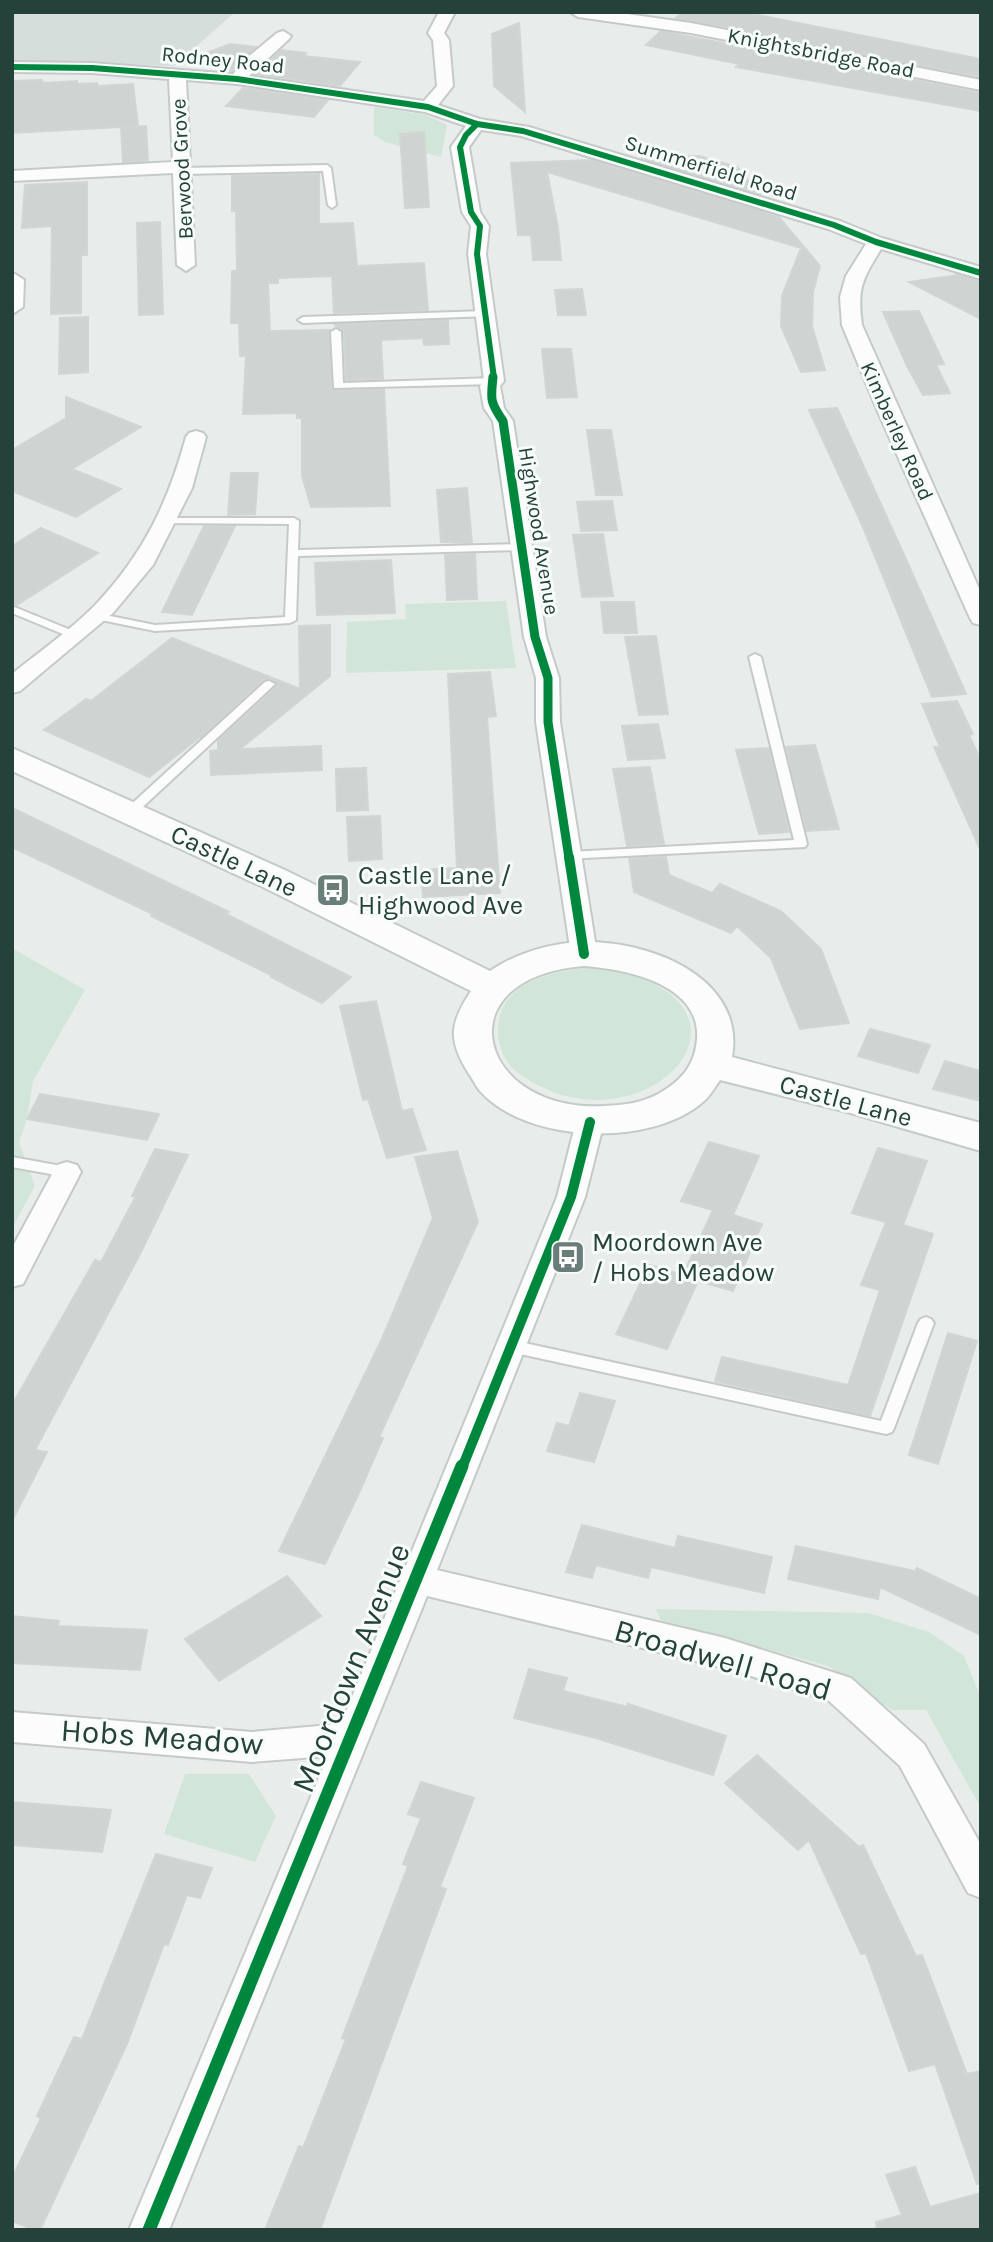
<svg xmlns="http://www.w3.org/2000/svg" width="993" height="2242" font-family="Karla,sans-serif">
	<style>
		.built { fill: #d6dedb }
		.green { fill: #d1e6d8 }
		.building { fill: #cfd4d2; stroke: #d1d6d4; stroke-width: 2 }
		.lines { fill: none; stroke-linecap: round; stroke-linejoin: round }
		.lane-casing { stroke: #c5cac8; stroke-width: 4 }
		.street-casing { stroke: #c5cac8; stroke-width: 4 }
		.secondary-casing { stroke: #c3cbc8; stroke-width: 4 }
		.lane { fill: #fcfcfc; fill-rule: evenodd }
		.street { fill: #fcfcfc; fill-rule: evenodd }
		.secondary { fill: #fcfcfc; fill-rule: evenodd }
		.cycleway-far3-casing { stroke: #f7fbf9; stroke-width: 9 }
		.cycleway-far2-casing { stroke: #f7fbf9; stroke-width: 12 }
		.cycleway-far1-casing { stroke: #f7fbf9; stroke-width: 15 }
		.cycleway-casing { stroke: #f7fbf9; stroke-width: 18 }
		.cycleway-far3 { stroke: #00873e; stroke-width: 6 }
		.cycleway-far2 { stroke: #00873e; stroke-width: 9 }
		.cycleway-far1 { stroke: #00873e; stroke-width: 10 }
		.cycleway { stroke: #00873e; stroke-width: 13 }
		.labels { text-anchor: middle; dominant-baseline: central; stroke-width: 6; stroke-linejoin: round; paint-order: stroke }
		.far-street-label { font-size: 21px; fill: #24423a; stroke: #f7fbf9 }
		.street-label { font-size: 26px; fill: #24423a; stroke: #f7fbf9 }
		.poi-label { font-size: 26px; fill: #24423a; stroke: #f7fbf9; text-anchor: start }
		.near-street-label { font-size: 32px; fill: #24423a; stroke: #f7fbf9 }
	</style>
	<rect width="100%" height="100%" fill="#e8edeb"/>
	<path class="built" d="M12,12H235L174,66L12,60Z"/>
	<path class="green" d="M374,107L426,115L447,125L441,157L385,142L374,135Z
		M506,601L516,668L346,673L347,622L406,619L405,604Z
		M12,948L85,990L33,1081L27,1119L19,1142L35,1186L12,1228Z
		M600,967C792,1002 639,1164 517,1072C504,1062 498,1046 498,1030C498,979 561,969 600,967Z
		M656,1609L868,1613L929,1632L964,1656L981,1698V1808L926,1710H892L828,1666L746,1644L664,1628Z
		M185,1774H249L276,1816L255,1862L164,1834Z"/>
	<path class="building" d="M683,12H743L981,59V77L676,18Z
		M519,23L525,112L494,86L492,34Z
		M661,31L981,93V111L736,67L739,64L646,45Z
		M230,44L256,47L232,71L199,56Z
		M281,50L306,53L303,56L360,62L340,86L255,74Z
		M42,80L43,83L77,81V84L97,83L98,86L133,84L138,126L12,133V81Z
		M243,88L328,100L314,117L226,106Z
		M146,126L148,161L123,162L121,128Z
		M424,132L429,207L405,208L400,134Z
		M699,156L737,167L760,194L641,158Z
		M591,160L779,217L820,266L813,292L812,326L825,370L801,372L781,326L782,296L801,248L547,172L558,228L561,260H533L531,235H518L511,163Z
		M319,174V224L353,223L357,266L424,263L428,310L334,313L332,276L278,278V283H268L270,331L330,330L332,390L384,389L390,506L311,507L302,476V418H297V413L243,414L246,356H240L239,323H231L232,271H237L236,211H232V176Z
		M87,182V255H81V313L51,314L52,226L22,228L25,185Z
		M160,222L163,314L139,315L137,223Z
		M958,275L981,281V319L909,282Z
		M582,289L586,315H558L555,290Z
		M919,311L944,364L936,365L950,393L923,395L907,366L883,312Z
		M88,317V372L59,374L60,318Z
		M448,320L449,344L424,345L423,338L381,340L383,379L346,380L344,332L334,324Z
		M542,349H571L577,397L547,398Z
		M66,397L141,427L72,469L121,489L76,517L12,491V450L66,418Z
		M837,408L901,548L966,694L932,697L863,527L809,410Z
		M587,430H611L622,495H596Z
		M231,473H258L255,514L228,515Z
		M467,488L472,543L441,542L437,490Z
		M612,501L617,530L581,531L577,502Z
		M204,526H235L192,615L162,612Z
		M41,528L98,553L17,605L12,604V546Z
		M603,534L613,596L582,597L573,535Z
		M475,554L477,599L447,600L445,555Z
		M391,560L395,613L317,615L315,563Z
		M601,602H634L637,633H604Z
		M330,625V676L240,749L321,746L322,770L211,775L210,751L218,750V741L277,686L276,682L270,679L263,680L209,730L149,777L44,730L86,699L91,701L172,638L300,689L299,626Z
		M656,636L668,714L639,715L625,637Z
		M490,672L496,716L487,717L500,893L423,897L421,870L457,868L448,674Z
		M957,701L973,734L969,735L981,761V851L934,747H940L922,704Z
		M658,724L665,758L628,760L622,726Z
		M815,745L839,829L806,831L786,747Z
		M769,748L789,832L759,834L736,750Z
		M650,767L664,844L627,846L613,769Z
		M366,768L368,810L337,811L336,769Z
		M12,808L229,912L226,914L351,977L322,1003L271,977L273,976L151,916L153,914L12,847Z
		M380,816L382,859L349,861L347,817Z
		M666,857L669,875L712,893L720,884L781,911L821,949L849,1023L800,1029L771,958L737,926L731,933L634,892L629,858Z
		M376,1001L402,1111L412,1109L426,1150L387,1158L368,1099L363,1100L340,1006Z
		M870,1029L930,1045L918,1073L858,1056Z
		M945,1061L981,1071V1101L933,1089Z
		M40,1094L159,1114L147,1140L27,1119Z
		M709,1142L759,1156L733,1215L762,1224L733,1291L698,1281L667,1349L616,1334L649,1265L683,1275L713,1210L681,1201Z
		M878,1148L927,1161L903,1225L933,1234L870,1416L715,1381L722,1357L848,1385L880,1290L861,1285L886,1222L852,1213Z
		M155,1149L188,1155L140,1254L35,1450L47,1452L12,1521V1405L95,1260L101,1262L136,1196H132Z
		M457,1151L478,1222L379,1437L383,1438L360,1491L325,1564L279,1551L381,1341L433,1218L415,1157Z
		M948,1333L977,1341L938,1464L909,1455Z
		M580,1393L615,1401L594,1462L547,1451L557,1423L569,1426Z
		M582,1525L675,1548L678,1536L772,1557L764,1593L651,1567L648,1578L596,1565L592,1578L566,1572Z
		M796,1546L915,1571L917,1568L981,1599V1635L880,1587L878,1599L788,1579Z
		M287,1576L321,1616L219,1681L185,1639Z
		M12,1616L59,1621L58,1626L147,1630L140,1670L12,1663Z
		M529,1669L567,1678L563,1691L628,1707V1704L726,1736L713,1775L596,1738L514,1718Z
		M757,1755L859,1847L863,1845L916,1956L922,1955L967,2074L981,2071V2183L977,2184L935,2064L909,2071L866,1953L861,1954L809,1840L798,1850L725,1783Z
		M421,1782L474,1798L440,1887L446,1889L320,2230H265L299,2146L303,2148L346,2039L342,2038L408,1866L403,1864L421,1818L408,1814Z
		M12,1802L111,1810L102,1852L12,1845Z
		M156,1854L212,1868L200,1898L187,1895L168,1945L164,1944L127,2044L40,2230H35L12,2221V2178L41,2118L37,2116L74,2037L82,2039Z
		M915,2167L930,2207L981,2193V2230H877L876,2222L902,2215L886,2175Z"/>
	<g class="lines">
		<g class="lane-casing">
			<path id="lane" d="M327,165L331,168L336,205L332,208L328,205L323,171L182,174L178,171L182,168Z
				M486,311L491,314L489,316L303,323L298,320L303,317Z
				M336,329L341,332L343,383L494,378L499,381L494,384L334,388L331,332Z
				M165,518H294L299,521L298,550L522,544L527,547L522,550L298,556L296,620L290,623L155,631L91,618L89,616L95,613L155,625L285,617L289,524L161,523V519Z
				M12,606L78,633L80,635L74,638L70,637L12,613Z
				M755,654L761,657L807,844L805,847L565,859L563,856L565,853L569,852L794,840L749,657Z
				M269,681L275,684L273,686L133,816H125L123,813L125,810L265,682Z
				M12,1157L67,1167L74,1172L67,1177L12,1167Z
				M926,1317L931,1319L934,1323L894,1428L892,1432L886,1434L511,1352L506,1350L503,1346L506,1342L511,1340L881,1421L918,1323L921,1319Z"/>
		</g>
		<g class="street-casing">
			<path id="street" d="M439,12H455L444,33L449,40L453,86L438,105L480,119L529,127L840,221L882,238L981,267V279L881,249C862,280 857,288 862,325L981,593V625L973,623L970,618L878,412L842,325L840,297L846,276L866,244L828,229L521,136L481,130L469,147L480,212L489,226L486,254L504,381L500,386L504,408L513,421L546,637L559,678L560,722L597,954L593,960L584,963L575,960L571,954L536,722V678L524,637L493,421L484,408L480,386L484,380L468,254L471,226L462,212L451,147L466,126L425,112L237,84L186,80L195,265L186,271L177,265L173,173L12,181V171L173,162L169,79L92,73L12,72V62L92,63L233,74L248,57L277,33L283,31L291,36L289,39L249,76L424,101L437,86L433,40L428,33Z
				M570,12H613L691,23L981,80V90L691,33L578,17Z
				M15,274L24,280L23,307L14,313L12,275Z
				M196,431L203,433L206,437L192,488L153,565L113,613L20,691L12,693V674C40,651 74,628 99,601C145,551 168,502 186,437L189,433Z
				M590,1112L600,1115L604,1122L585,1197L437,1570L725,1638L851,1678L924,1744L981,1845V1898L968,1893L900,1766L828,1700L725,1668L427,1596L169,2230H129L328,1756L252,1762L12,1742V1712L252,1732L341,1724L557,1197L576,1122L580,1115Z
				M67,1162L77,1165L81,1172L23,1284L12,1287V1248L57,1165Z"/>
		</g>
		<g class="secondary-casing">
			<path id="secondary" d="M12,748L285,870L490,971C516,953 551,943 582,942C647,940 746,976 732,1057L981,1123V1151L847,1112L720,1080C715,1087 710,1096 704,1101C652,1148 527,1143 481,1092C476,1087 473,1079 469,1074C448,1041 449,1024 471,991L261,886L12,771ZM584,966C624,969 701,983 697,1039C695,1065 682,1080 660,1093C642,1103 625,1105 604,1106C479,1113 440,978 584,966Z"/>
		</g>
		<use href="#lane" class="lane"/>
		<use href="#street" class="street"/>
		<use href="#secondary" class="secondary"/>
		<g class="cycleway-far3-casing">
			<path id="cycleway-far3" d="M12,67L92,68L237,79L428,107L477,124L523,131L834,225L876,242L981,273
				M477,124L466,135L460,147L471,212L480,226L477,254L494,378"/>
		</g>
		<g class="cycleway-far2-casing">
			<path id="cycleway-far2" d="M493,377C491,398 489,401 503,421L535,637L548,678V722L569,858"/>
		</g>
		<g class="cycleway-far1-casing">
			<path id="cycleway-far1" d="M569,857L584,954
				M462,1468L571,1197L590,1122"/>
		</g>
		<g class="cycleway-casing">
			<path id="cycleway" d="M149,2230L462,1466"/>
		</g>
		<use href="#cycleway-far3" class="cycleway-far3"/>
		<use href="#cycleway-far2" class="cycleway-far2"/>
		<use href="#cycleway-far1" class="cycleway-far1"/>
		<use href="#cycleway" class="cycleway"/>
	</g>
	<defs>
		<g id="bus-square" transform="scale(1.75)"><rect x="-9" y="-9" width="18" height="18" rx="4" fill="#697e78" stroke="#f7fbf9"/><path d="M-5-6H5V4H4V6H2V4H-2V6H-4V4H-5ZM-3.5-4V0h7V-4ZM-3.5 1.2v1.5H-2V1.2ZM2 1.2v1.5H3.5V1.2Z" fill="#fff"/></g>
	</defs>
	<g fill-rule="evenodd">
		<use href="#bus-square" x="333" y="890"/>
		<use href="#bus-square" x="568" y="1257"/>
	</g>
	<g class="labels">
		<g class="far-street-label">
			<text transform="translate(821 53) rotate(11)">Knightsbridge Road</text>
			<text transform="translate(223 60) rotate(6)">Rodney Road</text>
			<text transform="translate(711 168) rotate(17)">Summerfield Road</text>
			<text transform="translate(182 169) rotate(-93)">Berwood Grove</text>
			<text transform="translate(897 431) rotate(66)">Kimberley Road</text>
			<text transform="translate(539 531) rotate(81)">Highwood Avenue</text>
		</g>
		<g class="street-label">
			<text transform="translate(234 861) rotate(25)">Castle Lane</text>
			<text transform="translate(846 1101) rotate(15)">Castle Lane</text>
		</g>
		<g class="poi-label">
			<text x="358" y="875">Castle Lane /<tspan x="358" dy="30">Highwood Ave</tspan></text>
			<text x="592" y="1242">Moordown Ave<tspan x="592" dy="30">/ Hobs Meadow</tspan></text>
		</g>
		<g class="near-street-label">
			<text transform="translate(723 1660) rotate(16)">Broadwell Road</text>
			<text transform="translate(351 1668) rotate(-68)">Moordown Avenue</text>
			<text transform="translate(162 1737) rotate(4)">Hobs Meadow</text>
		</g>
	</g>
	<rect width="993" height="2242" fill="none" stroke="#24423a" stroke-width="28"/>
</svg>
